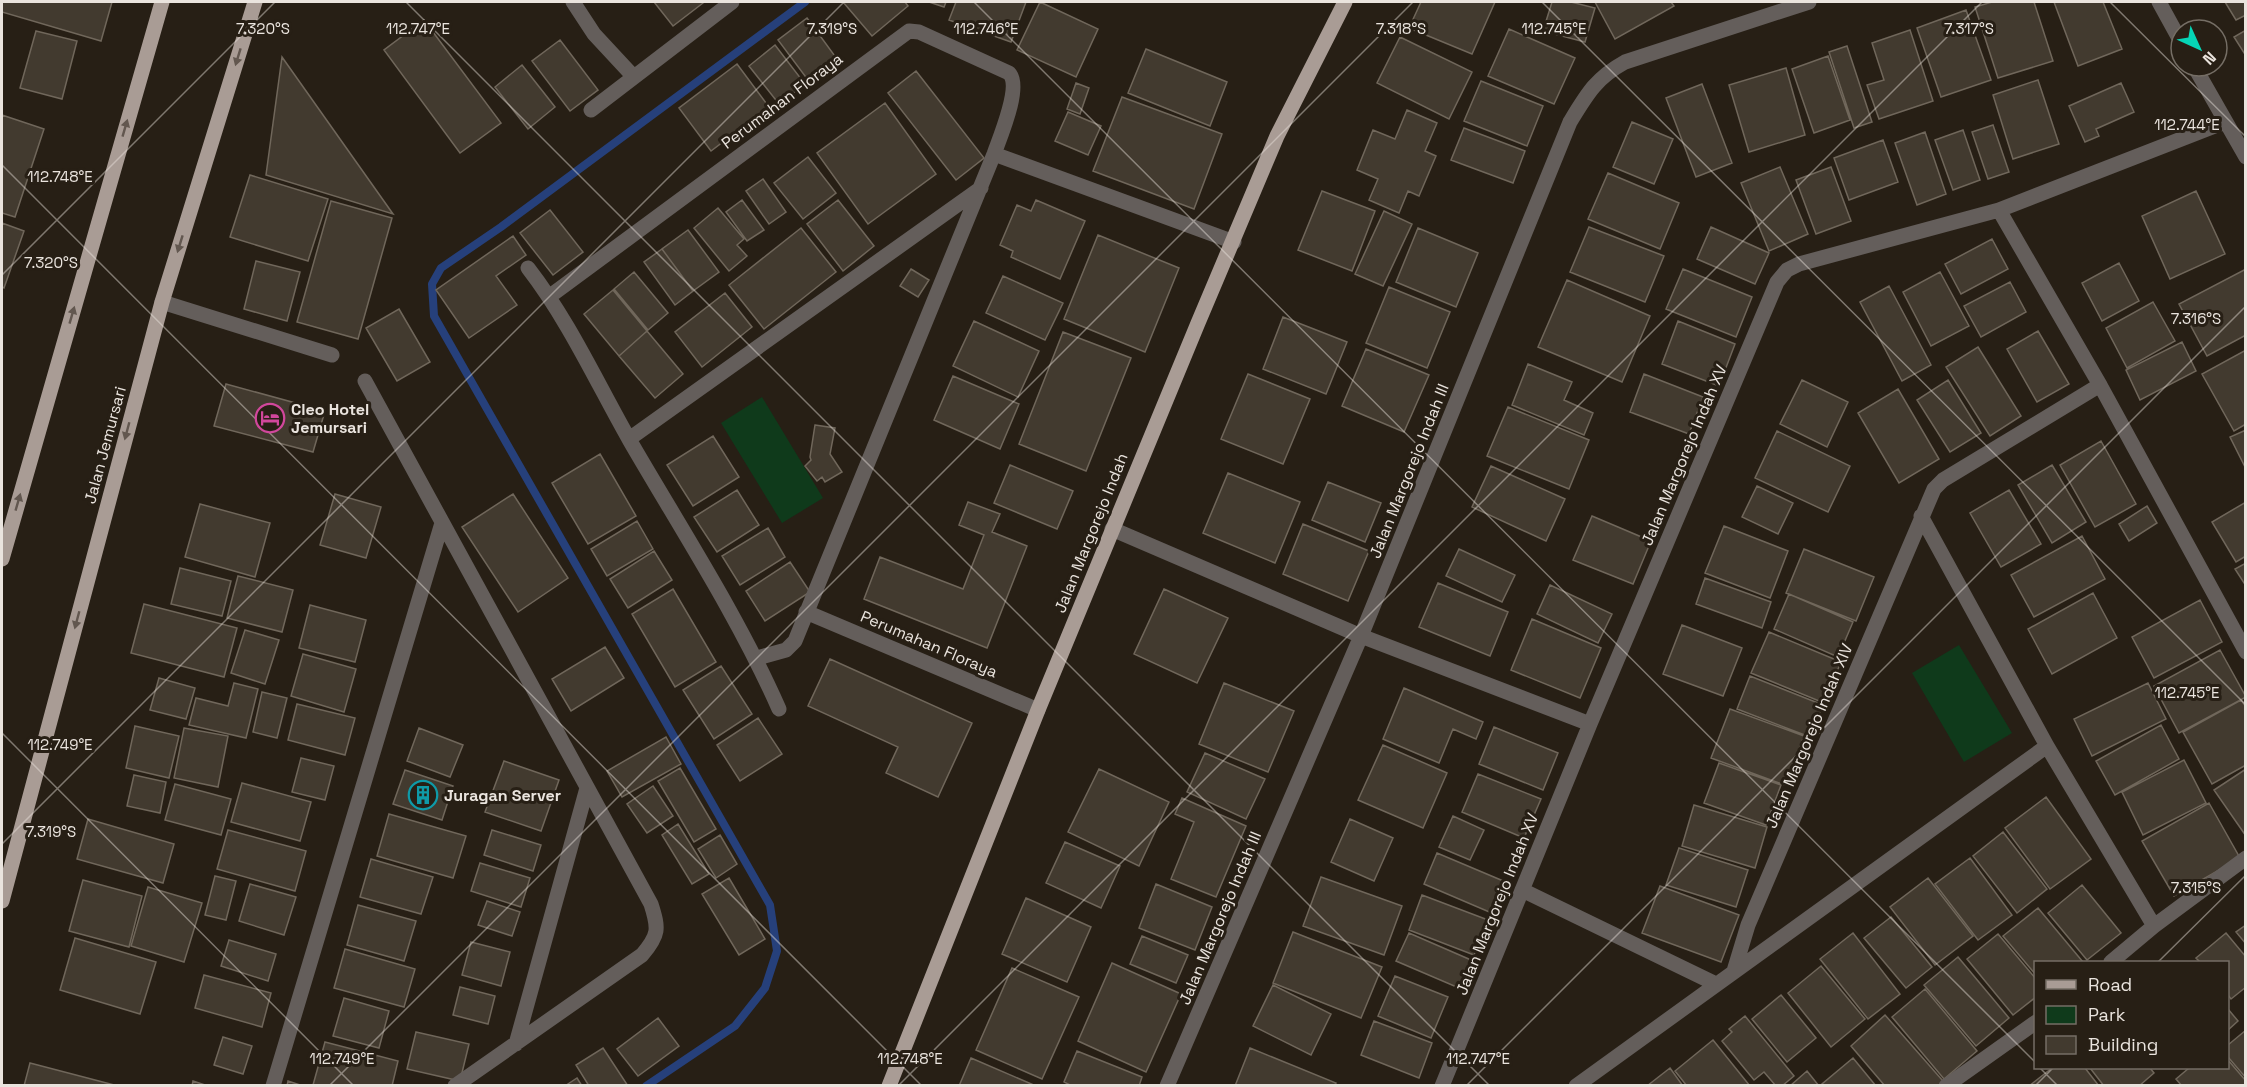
<svg xmlns="http://www.w3.org/2000/svg" width="2247" height="1087" font-family="'Space Grotesk',sans-serif">
	<style>
		.green { fill: #0f3a1b }
		.lines { fill: none; stroke-linecap: round; stroke-linejoin: round }
		.stream { stroke: #26407b; stroke-width: 8 }
		.building { fill: #423a2f; stroke: #70675b; stroke-width: 1.5 }
		.minor { stroke: #645e5b; stroke-width: 15 }
		.primary { stroke: #a99c95; stroke-width: 15 }
		.oneway { fill: #62574f }
		.ticks { fill: none; stroke: #eae4de; stroke-width: 1.5; stroke-opacity: 0.45 }
		.labels { text-anchor: middle; dominant-baseline: central; stroke-width: 6; stroke-linejoin: round; paint-order: stroke }
		.street-label { font-size: 16px; fill: #eae4de; stroke: #271f15 }
		.poi-label { font-size: 16px; font-weight: bold; fill: #eae4de; stroke: #271f15; text-anchor: start }
		.ticks-label { font-size: 15px; text-anchor: middle; fill: #eae4de; stroke: #271f15; stroke-width: 6; stroke-linejoin: round; paint-order: stroke }
	</style>
	<rect width="100%" height="100%" fill="#271f15"/>
	<path class="green" d="M762,397L823,498L782,523L721,423Z
		M1959,645L2012,733L1964,762L1912,673Z"/>
	<g class="lines">
		<path class="stream" d="M646,1086L735,1026L765,988L777,951L770,905L434,316L432,284L441,268L501,227L805,2"/>
	</g>
	<path class="building" d="M2,2H112L101,41L2,12Z
		M654,2H702L703,3L673,26Z
		M843,2H905L908,6L872,36Z
		M929,2H946L944,7Z
		M956,2H1026L1011,42L949,20Z
		M1040,2L1098,29L1076,77L1017,50Z
		M1421,2H1495L1472,54L1409,28Z
		M1552,2H1571L1595,8L1585,42L1543,31Z
		M1595,2H1671L1674,6L1615,39Z
		M1992,2H2034L2053,61L1998,78L1975,7Z
		M2054,2H2103L2122,49L2078,66Z
		M2225,2H2246V15L2236,20Z
		M1966,10L1991,80L1941,97L1917,28Z
		M807,18L840,63L811,84L778,40Z
		M424,20L501,123L460,153L384,50Z
		M1509,29L1575,58L1554,104L1488,76Z
		M1910,30L1933,101L1879,119L1867,85L1884,80L1872,43Z
		M2246,30V56L2234,37Z
		M36,31L77,41L62,99L20,88Z
		M1400,37L1472,72L1449,119L1377,83Z
		M560,40L598,90L570,111L532,61Z
		M775,45L805,84L779,104L749,66Z
		M1847,46L1872,122L1854,128L1829,52Z
		M1146,49L1227,82L1210,126L1128,93Z
		M1828,56L1850,120L1814,133L1792,69Z
		M282,57L393,214L266,175Z
		M737,64L769,107L711,151L679,108Z
		M522,65L555,107L528,129L495,87Z
		M1786,68L1805,135L1749,152L1729,85Z
		M916,71L984,158L956,180L888,93Z
		M2038,80L2059,144L2013,159L1993,95Z
		M1481,81L1543,106L1527,146L1464,121Z
		M1076,83L1089,88L1080,114L1067,109Z
		M2121,83L2134,112L2096,129L2099,136L2085,142L2069,106Z
		M1702,84L1732,163L1696,177L1666,98Z
		M1122,97L1222,134L1194,209L1093,171Z
		M885,103L936,174L868,224L817,153Z
		M1407,110L1437,123L1425,151L1436,156L1419,196L1408,191L1399,213L1369,200L1378,179L1357,170L1373,130L1395,139Z
		M1068,112L1101,126L1088,155L1055,141Z
		M2,115L44,129L15,217L2,213Z
		M1632,122L1673,139L1654,184L1613,167Z
		M1993,125L2009,172L1988,179L1972,132Z
		M1464,128L1525,151L1513,183L1451,160Z
		M1963,130L1980,180L1953,190L1935,140Z
		M1925,132L1946,194L1917,205L1895,143Z
		M1883,140L1898,182L1849,200L1834,158Z
		M808,157L836,193L803,219L774,183Z
		M1780,167L1808,234L1769,251L1741,183Z
		M1831,167L1851,221L1816,234L1796,180Z
		M1608,173L1679,203L1660,249L1588,219Z
		M250,175L328,199L308,261L230,237Z
		M763,179L786,212L769,224L746,191Z
		M1322,191L1375,211L1352,271L1298,250Z
		M2196,191L2225,254L2170,279L2142,216Z
		M742,200L764,230L747,241L726,212Z
		M838,200L874,246L843,271L807,224Z
		M1036,200L1085,221L1060,279L1011,257L1013,251L1000,245L1017,205L1031,211Z
		M331,201L392,218L358,339L297,322Z
		M718,208L744,239L737,245L747,256L729,271L694,228Z
		M550,210L583,252L553,275L520,233Z
		M1384,211L1412,224L1383,286L1355,274Z
		M2,223L24,231L4,288L2,287Z
		M1589,227L1664,256L1645,302L1570,272Z
		M1711,227L1769,253L1755,284L1697,259Z
		M801,228L836,272L764,329L729,285Z
		M1418,228L1478,253L1456,307L1396,282Z
		M688,230L719,272L693,291L662,249Z
		M1098,235L1179,268L1145,352L1064,319Z
		M513,236L526,255L496,276L517,305L469,338L436,290Z
		M1992,239L2008,269L1961,294L1945,264Z
		M662,249L693,291L675,305L644,262Z
		M256,261L300,272L287,321L244,309Z
		M2119,263L2139,301L2102,321L2082,283Z
		M911,269L929,280L918,297L900,286Z
		M1683,269L1752,297L1736,337L1666,309Z
		M2246,269V335L2207,356L2179,304Z
		M634,272L668,313L648,330L614,289Z
		M1940,272L1969,326L1931,346L1903,292Z
		M1003,276L1063,303L1045,340L986,313Z
		M1567,280L1650,316L1622,382L1538,347Z
		M2010,282L2026,312L1981,337L1964,306Z
		M1889,286L1931,365L1902,381L1860,302Z
		M1389,287L1450,312L1427,368L1366,343Z
		M613,290L647,331L619,356L584,314Z
		M725,293L752,327L702,367L675,332Z
		M2153,302L2175,341L2127,368L2106,328Z
		M399,309L430,362L397,381L366,328Z
		M1283,317L1347,342L1326,394L1263,369Z
		M974,321L1039,351L1018,397L953,366Z
		M1678,321L1735,344L1719,386L1662,364Z
		M647,331L683,374L655,398L619,356Z
		M2038,331L2069,384L2037,402L2007,349Z
		M1063,332L1131,358L1086,471L1019,444Z
		M2182,342L2196,371L2140,400L2126,370Z
		M1978,347L2021,416L1990,436L1946,367Z
		M1366,349L1429,375L1404,432L1342,406Z
		M2246,350V424L2234,431L2202,374Z
		M1528,364L1572,382L1564,400L1593,413L1584,435L1512,405Z
		M1248,374L1310,399L1283,464L1221,439Z
		M1644,374L1703,397L1689,434L1630,412Z
		M953,376L1019,404L1000,449L934,420Z
		M1802,380L1848,402L1827,447L1780,424Z
		M1948,380L1981,433L1950,452L1917,400Z
		M226,384L325,411L313,452L214,426Z
		M1898,389L1939,459L1899,483L1858,413Z
		M1508,407L1589,440L1569,489L1487,456Z
		M815,425L835,428L830,454L842,472L825,482L822,477L817,481L805,466L811,460L810,457Z
		M2246,430V469L2230,437Z
		M1777,431L1850,466L1828,512L1755,478Z
		M713,436L739,477L693,506L667,465Z
		M2101,441L2136,504L2095,527L2060,465Z
		M600,454L636,516L588,544L552,483Z
		M1010,465L1073,491L1057,529L994,503Z
		M2052,465L2086,522L2052,543L2018,485Z
		M1491,466L1565,499L1546,541L1472,507Z
		M1228,473L1300,502L1275,563L1203,533Z
		M1328,482L1381,503L1365,542L1312,520Z
		M1757,486L1793,503L1778,534L1742,517Z
		M737,490L759,525L717,552L694,517Z
		M2009,490L2041,544L2001,567L1970,513Z
		M335,494L381,507L366,558L320,545Z
		M513,494L568,578L518,612L462,527Z
		M968,502L1000,514L992,532L1027,546L987,648L864,599L880,557L963,589L984,535L959,525Z
		M2246,502V556L2236,562L2212,522Z
		M200,504L270,523L255,577L185,557Z
		M2147,506L2157,523L2129,541L2119,524Z
		M1592,516L1651,541L1633,584L1573,560Z
		M637,521L653,549L607,576L591,549Z
		M1303,524L1369,551L1348,601L1283,574Z
		M1724,526L1788,551L1770,598L1705,573Z
		M768,528L785,557L740,585L722,556Z
		M2082,536L2105,579L2034,617L2011,575Z
		M1459,549L1515,575L1502,602L1446,576Z
		M1804,549L1874,577L1856,621L1786,593Z
		M654,551L672,580L628,608L610,579Z
		M790,562L810,592L765,621L746,591Z
		M2246,563V586L2235,569Z
		M180,568L231,581L222,616L171,604Z
		M238,576L293,590L282,632L227,618Z
		M1705,578L1771,602L1762,628L1696,604Z
		M1438,583L1508,612L1490,656L1419,627Z
		M1550,585L1612,614L1598,643L1537,614Z
		M673,589L716,662L675,687L632,614Z
		M1164,589L1228,618L1197,683L1134,654Z
		M2093,593L2117,638L2052,674L2028,629Z
		M1789,594L1853,622L1838,657L1774,629Z
		M2200,600L2222,642L2154,678L2132,637Z
		M144,604L237,628L224,677L131,653Z
		M310,605L366,620L355,662L299,648Z
		M1532,619L1601,648L1580,698L1511,670Z
		M1682,625L1742,648L1723,696L1663,674Z
		M245,630L279,640L265,684L231,673Z
		M1769,632L1841,662L1824,703L1751,673Z
		M605,647L624,678L571,711L552,679Z
		M2220,650L2246,697L2179,733L2154,686Z
		M303,654L356,669L344,712L291,696Z
		M830,659L972,723L938,797L886,773L898,747L808,706Z
		M721,666L752,714L714,739L683,690Z
		M1750,676L1823,705L1810,737L1737,709Z
		M159,678L195,688L186,719L150,710Z
		M234,683L258,689L246,738L189,725L196,698L228,706Z
		M1224,683L1294,711L1268,772L1199,744Z
		M2148,683L2166,719L2092,756L2074,719Z
		M1404,688L1483,722L1476,739L1453,729L1439,763L1383,739Z
		M262,692L287,698L277,738L253,732Z
		M2241,700L2246,707V765L2212,784L2183,732Z
		M297,704L355,718L345,755L288,740Z
		M1730,709L1804,736L1785,785L1711,758Z
		M758,718L782,754L740,781L717,745Z
		M2161,725L2179,759L2115,795L2096,761Z
		M135,726L179,736L169,778L126,768Z
		M1494,727L1558,753L1543,790L1479,764Z
		M184,728L228,736L218,787L174,778Z
		M419,728L463,745L450,777L407,761Z
		M666,737L681,764L622,797L607,771Z
		M1383,745L1447,773L1423,828L1358,800Z
		M1205,753L1265,779L1246,819L1187,792Z
		M301,758L334,766L325,800L292,792Z
		M2184,760L2206,803L2143,835L2122,792Z
		M504,761L559,780L541,831L485,812Z
		M1719,763L1781,785L1766,825L1704,803Z
		M680,768L716,829L694,842L658,781Z
		M1099,769L1169,802L1139,866L1068,832Z
		M2246,769V836L2214,790Z
		M405,770L453,786L442,820L393,804Z
		M1478,774L1541,799L1524,838L1462,812Z
		M134,775L166,782L160,813L127,806Z
		M242,783L311,802L300,841L231,822Z
		M175,784L231,799L221,835L165,820Z
		M653,786L673,816L647,833L627,804Z
		M2046,797L2091,859L2050,889L2005,828Z
		M1182,798L1246,826L1216,897L1171,879L1194,822L1175,814Z
		M2209,803L2240,858L2174,896L2142,841Z
		M1694,805L1767,827L1755,868L1682,846Z
		M389,814L466,836L453,878L377,856Z
		M1453,816L1484,830L1470,860L1439,847Z
		M88,819L174,844L163,883L77,859Z
		M1350,819L1393,838L1374,881L1331,862Z
		M678,824L709,874L692,884L662,835Z
		M228,830L306,851L295,891L217,869Z
		M492,830L541,845L533,871L484,855Z
		M2003,832L2047,889L2017,913L1973,856Z
		M720,835L737,864L716,878L698,849Z
		M1065,842L1120,866L1101,908L1046,883Z
		M1679,848L1748,870L1736,907L1666,885Z
		M1437,853L1508,883L1494,914L1424,884Z
		M1970,858L2012,915L1978,940L1935,884Z
		M371,859L433,877L421,914L360,897Z
		M480,863L530,878L521,907L471,891Z
		M215,876L236,881L226,920L205,915Z
		M1321,877L1402,906L1384,955L1303,926Z
		M729,878L765,939L739,955L702,894Z
		M1928,878L1973,936L1935,965L1890,907Z
		M83,880L142,896L129,947L69,931Z
		M250,884L296,897L284,935L239,921Z
		M1156,884L1212,907L1195,950L1139,928Z
		M2082,885L2121,933L2087,960L2048,913Z
		M1660,886L1739,915L1721,962L1642,933Z
		M148,887L202,903L184,962L131,946Z
		M1422,895L1488,920L1474,955L1409,930Z
		M1026,898L1091,927L1067,982L1002,954Z
		M487,901L520,912L512,936L478,925Z
		M358,905L416,921L404,961L347,945Z
		M2038,908L2083,962H2036V975L2003,936Z
		M1891,917L1932,967L1906,988L1864,938Z
		M2246,925V944L2236,932Z
		M1293,932L1382,967L1361,1018L1273,983Z
		M1409,933L1471,960L1459,988L1396,961Z
		M1853,933L1900,994L1868,1019L1820,959Z
		M2226,933L2246,957V987L2231,999L2228,995V962H2200L2196,958Z
		M1998,934L2036,979V997L2013,1015L1967,959Z
		M1142,936L1188,955L1176,983L1130,964Z
		M75,938L156,962L140,1014L60,990Z
		M229,940L276,954L268,981L221,966Z
		M471,942L510,952L501,986L462,975Z
		M345,949L415,969L404,1007L334,988Z
		M1958,957L2009,1018L1976,1046L1924,985Z
		M1112,963L1181,994L1146,1072L1078,1041Z
		M1821,966L1865,1019L1831,1047L1788,993Z
		M1012,968L1079,997L1042,1079L976,1050Z
		M204,975L271,993L262,1027L195,1008Z
		M1395,976L1448,997L1431,1038L1378,1016Z
		M1273,985L1331,1014L1311,1055L1253,1026Z
		M460,987L495,996L488,1024L453,1015Z
		M1925,989L1977,1051L1944,1079L1892,1017Z
		M1781,995L1816,1038L1787,1062L1752,1019Z
		M344,998L389,1011L379,1048L333,1036Z
		M2228,1009L2238,1021L2228,1030Z
		M1885,1015L1943,1081L1938,1086H1885L1851,1046Z
		M1745,1016L1794,1076L1782,1086H1776L1764,1072L1754,1080L1722,1041L1732,1032L1729,1029Z
		M658,1018L679,1046L638,1076L617,1049Z
		M1374,1021L1432,1043L1419,1078L1361,1055Z
		M2246,1030V1078L2228,1057V1045Z
		M416,1032L469,1044L460,1081L407,1069Z
		M223,1037L252,1046L243,1074L214,1065Z
		M1713,1040L1750,1086H1687L1675,1071Z
		M325,1042L398,1061L392,1086L313,1085Z
		M603,1048L628,1086H589L576,1065Z
		M1250,1048L1336,1083L1334,1086H1235Z
		M1077,1051L1142,1077L1139,1086H1072L1064,1082Z
		M971,1058L1036,1086H959Z
		M1853,1058L1876,1086H1823L1822,1084Z
		M2228,1060L2246,1081V1086H2182L2176,1079L2189,1068H2228Z
		M30,1063L118,1086H24Z
		M1670,1068L1683,1086H1647Z
		M2052,1068H2085L2099,1086H2029Z
		M2090,1068H2150L2154,1073L2139,1086H2104Z
		M1807,1071L1819,1086H1790Z
		M577,1078L582,1086H565Z
		M193,1081L208,1086H192Z
		M288,1081L303,1086H287Z"/>
	<g class="lines">
		<path class="minor" d="M573,2L594,34L633,76
			M2159,2L2181,42
			M2194,66L2246,157
			M591,110L732,2
			M994,154L1234,242
			M1999,210L2100,385L2246,652
			M528,268C569,321 597,383 630,441C681,529 738,616 779,709
			M550,296L909,31L919,32L1009,73C1022,86 1000,137 994,154L795,641L786,650L757,658
			M162,302L332,355
			M365,381L651,904C659,929 659,935 642,955L455,1086
			M629,439L981,188
			M1921,516L2047,746L2154,926
			M1112,529L1361,636L1590,724
			M806,612L1038,710
			M1522,890L1716,984
			M2111,962L2154,926L2246,858
			M1734,971L1748,925L1934,489L1943,480L2100,385
			M516,1044L587,788
			M273,1086L442,523
			M1167,1086L1361,636L1570,122C1587,94 1596,78 1625,62L1809,2
			M1442,1086L1590,724L1777,282L1787,270L1799,264L1999,210L2225,122
			M1576,1086L2047,746
			M1946,1086L2036,1022"/>
		<path class="primary" d="M2,559L162,2
			M2,901L162,302L255,2
			M889,1086L1038,710L1198,323L1277,136L1345,2"/>
	</g>
	<defs><path id="oneway-solid" d="M-6-.8H1V-3.2L6.5 0L1 3.2V.8H-6Z" transform="scale(1.5)"/></defs>
	<g class="oneway">
		<use href="#oneway-solid" transform="translate(238 57) rotate(107)"/>
		<use href="#oneway-solid" transform="translate(125 128) rotate(-74)"/>
		<use href="#oneway-solid" transform="translate(180 244) rotate(107)"/>
		<use href="#oneway-solid" transform="translate(72 315) rotate(-74)"/>
		<use href="#oneway-solid" transform="translate(127 431) rotate(105)"/>
		<use href="#oneway-solid" transform="translate(18 502) rotate(-74)"/>
		<use href="#oneway-solid" transform="translate(77 620) rotate(105)"/>
	</g>
	<path class="ticks" d="M406,2L1490,1086M974,2L2036,1063M1542,2L2246,705M2110,2L2246,137M2,165L922,1086M2,275L275,2M2,733L354,1086M2,844L844,2M2158,962L2246,875M2040,1068L2058,1086M329,1086L1413,2M898,1086L1982,2M1466,1086L2246,306M2035,1086L2053,1068"/>
	<defs>
		<g id="hotel-ring" transform="scale(1.5)"><circle r="9.5" fill="#271f15" stroke="#d1479c" stroke-width="1.5"/><path d="M-6-4.5h1.5V1H6V5H4.5V3h-9V5H-6ZM-4 0a1.8 1.8 0 1 1 3.6 0ZM.5 0V-2.5h3Q6-2.5 6 0Z" fill="#d1479c"/></g>
		<g id="building-ring" transform="scale(1.5)"><circle r="9.5" fill="#271f15" stroke="#0f9aa8" stroke-width="1.5"/><path d="M-4-6H4V6H1V3H-1V6H-4ZM-2.5-4.3h1.7v1.8h-1.7ZM.8-4.3h1.7v1.8H.8ZM-2.5-1h1.7V.8h-1.7ZM.8-1h1.7V.8H.8Z" fill="#0f9aa8"/></g>
	</defs>
	<g fill-rule="evenodd">
		<use href="#hotel-ring" x="270" y="418"/>
		<use href="#building-ring" x="423" y="795"/>
	</g>
	<g class="labels">
		<g class="street-label">
			<text transform="translate(782 101) rotate(-37)">Perumahan Floraya</text>
			<text transform="translate(105 445) rotate(-75)">Jalan Jemursari</text>
			<text transform="translate(1684 455) rotate(-67)">Jalan Margorejo Indah XV</text>
			<text transform="translate(1409 471) rotate(-68)">Jalan Margorejo Indah III</text>
			<text transform="translate(1091 533) rotate(-68)">Jalan Margorejo Indah</text>
			<text transform="translate(929 644) rotate(23)">Perumahan Floraya</text>
			<text transform="translate(1809 736) rotate(-67)">Jalan Margorejo Indah XIV</text>
			<text transform="translate(1497 904) rotate(-68)">Jalan Margorejo Indah XV</text>
			<text transform="translate(1220 918) rotate(-67)">Jalan Margorejo Indah III</text>
		</g>
		<g class="poi-label">
			<text x="291" y="409">Cleo Hotel<tspan x="291" dy="18">Jemursari</tspan></text>
			<text x="444" y="795">Juragan Server</text>
		</g>
	</g>
	<g class="ticks-label">
		<text x="263" y="34">7.320°S</text>
		<text x="418" y="34">112.747°E</text>
		<text x="832" y="34">7.319°S</text>
		<text x="986" y="34">112.746°E</text>
		<text x="1401" y="34">7.318°S</text>
		<text x="1554" y="34">112.745°E</text>
		<text x="1969" y="34">7.317°S</text>
		<text x="2187" y="130">112.744°E</text>
		<text x="60" y="182">112.748°E</text>
		<text x="51" y="268">7.320°S</text>
		<text x="2196" y="324">7.316°S</text>
		<text x="2187" y="698">112.745°E</text>
		<text x="60" y="750">112.749°E</text>
		<text x="51" y="837">7.319°S</text>
		<text x="2196" y="893">7.315°S</text>
		<text x="342" y="1064">112.749°E</text>
		<text x="910" y="1064">112.748°E</text>
		<text x="1478" y="1064">112.747°E</text>
	</g>
	<rect width="2247" height="1087" fill="none" stroke="#eae4de" stroke-width="6"/>
	<rect x="2034" y="961" width="195" height="108" fill="#271f15" stroke="#756e65" stroke-width="1.5"/>
	<rect x="2046" y="980" width="30" height="9" fill="#a99c95" stroke="#756e65" stroke-width="1.5"/>
	<text x="2088" y="991" font-size="18" fill="#eae4de">Road</text>
	<rect x="2046" y="1006" width="30" height="18" fill="#0f3a1b" stroke="#756e65" stroke-width="1.5"/>
	<text x="2088" y="1021" font-size="18" fill="#eae4de">Park</text>
	<rect x="2046" y="1036" width="30" height="18" fill="#423a2f" stroke="#756e65" stroke-width="1.5"/>
	<text x="2088" y="1051" font-size="18" fill="#eae4de">Building</text>
	<g transform="translate(2199 48) rotate(135)"><circle r="28" fill="#271f15" stroke="#756e65" stroke-width="1.5"/>
	<path d="M0-4.5L10 22L0 15L-10 22Z" fill="#06d5b6"/>
	<text y="-9" font-size="16" font-weight="bold" text-anchor="middle" fill="#eae4de">N</text>
	</g>
</svg>
